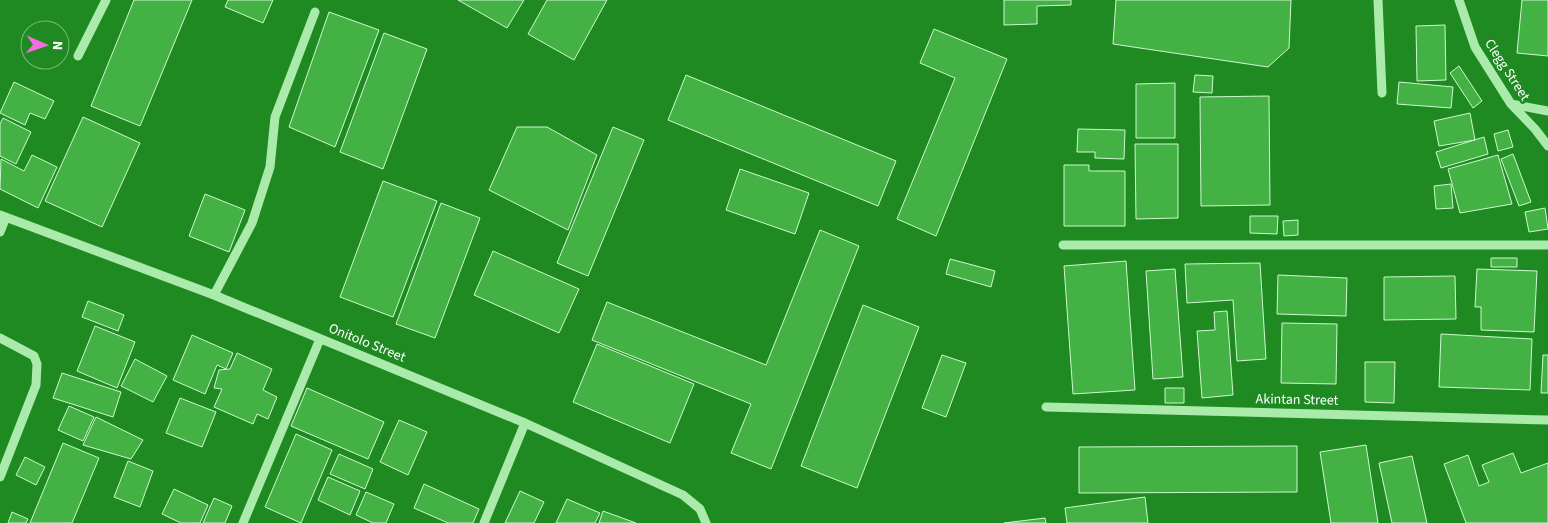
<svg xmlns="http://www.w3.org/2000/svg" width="1548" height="523" font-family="'Source Sans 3',sans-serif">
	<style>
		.building { fill: #43b144; stroke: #cff8d0 }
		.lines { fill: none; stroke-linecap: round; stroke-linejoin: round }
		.minor { stroke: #aaebab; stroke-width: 9 }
		.labels { text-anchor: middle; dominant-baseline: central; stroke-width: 5; stroke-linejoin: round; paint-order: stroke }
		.street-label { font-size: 14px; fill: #fff; stroke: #1f8a21 }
	</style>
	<rect width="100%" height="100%" fill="#1f8a21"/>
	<path class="building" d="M134,0H192L140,126L91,106Z
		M228,0H273L263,23L225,7Z
		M458,0H524L507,28Z
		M547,0H607L574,60L528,34Z
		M1004,0H1071V5L1037,6V24L1004,25Z
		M1116,0H1291L1289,48L1268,67L1113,44Z
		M1522,0H1548V56L1517,53Z
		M329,12L379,30L335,147L289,127Z
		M1445,25L1446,80L1417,81L1416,26Z
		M934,29L1007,59L936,236L897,219L955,78L920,63Z
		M384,33L427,49L383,169L340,152Z
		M1459,66L1482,101L1473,108L1450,73Z
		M686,75L896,161L878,206L668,120Z
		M1195,75L1213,76L1212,93L1193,92Z
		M14,82L54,101L45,119L30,113L25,125L0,113Z
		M1399,82L1453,87L1451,108L1397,104Z
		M1175,83V138H1136V84Z
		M1269,96L1270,205L1201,206L1200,97Z
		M1470,113L1475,140L1439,146L1434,121Z
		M83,117L140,143L102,227L45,201Z
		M3,118L31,132L16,164L0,156V124Z
		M517,127H547L597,155L568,230L489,190Z
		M613,127L644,140L588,276L557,263Z
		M1078,129L1125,130L1124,159L1095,158V152H1077Z
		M1508,130L1513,147L1498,151L1494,134Z
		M1484,137L1488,154L1441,168L1436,152Z
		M1135,144H1178V218L1136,219Z
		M1513,154L1531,202L1519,206L1501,159Z
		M32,155L57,167L38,208L0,189L1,159L24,171Z
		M1498,155L1512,204L1460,213L1448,169Z
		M1064,165H1089V171H1125V226H1064Z
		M740,169L809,193L795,234L726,210Z
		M383,181L437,201L393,317L340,297Z
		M1451,184L1453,208L1436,209L1434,186Z
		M205,194L245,210L229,252L189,236Z
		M441,203L480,218L435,338L396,324Z
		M1545,208L1548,229L1529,232L1525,212Z
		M1250,216H1278L1277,234L1250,233Z
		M1298,220V235L1284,236L1283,221Z
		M820,230L859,246L771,469L731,453L751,404L592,340L607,302L766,365Z
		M493,251L579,289L559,333L474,295Z
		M1491,258H1517V267H1491Z
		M950,259L995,271L991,287L946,274Z
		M1126,261L1135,390L1073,394L1064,266Z
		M1260,263L1266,359L1237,361L1233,300L1187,303L1185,264Z
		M1175,269L1183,377L1153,379L1146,271Z
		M1477,269L1537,271L1534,332L1481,330V307H1475Z
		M1278,275L1347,278L1346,316L1277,314Z
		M1455,276L1456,319L1384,320V277Z
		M88,301L124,315L118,331L82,317Z
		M863,305L919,327L857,488L801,466Z
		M1227,311L1233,395L1202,398L1197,331L1215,330L1214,312Z
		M1282,323L1337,324L1336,384L1281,383Z
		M95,326L135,342L117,388L77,371Z
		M1441,334L1532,339L1530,390L1439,387Z
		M192,335L233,353L226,369L217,365L205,394L173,380Z
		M597,344L694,384L670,443L573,402Z
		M237,353L272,369L263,390L277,397L268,419L257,414L253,424L214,407L222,389L214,388L219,370L230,369Z
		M942,355L966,363L946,417L922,408Z
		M1543,355H1548V393H1541Z
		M135,359L167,376L153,402L121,386Z
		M1365,362H1395L1394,403L1365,402Z
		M62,373L121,392L113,417L53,398Z
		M307,388L384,422L368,459L291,426Z
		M1165,388H1184V403H1165Z
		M180,398L216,412L202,447L166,433Z
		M69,406L94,417L83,441L58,430Z
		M96,417L143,440L131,459L83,445Z
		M399,420L427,432L408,475L380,462Z
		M296,434L332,450L301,523L265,507Z
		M63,443L99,458L72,523H30Z
		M1366,445L1378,523H1331L1320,452Z
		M1297,446V492L1079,493V447Z
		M1513,453L1521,473L1548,463V523H1466L1444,464L1468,455L1479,486L1489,482L1482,465Z
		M339,454L373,469L365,489L330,474Z
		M1412,456L1427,523H1392L1379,463Z
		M25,457L45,467L36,485L16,475Z
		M128,461L153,471L140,507L114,497Z
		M328,477L360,491L350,515L318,500Z
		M424,484L479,509L473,523H448L414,508Z
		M174,489L208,505L200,523H181L162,514Z
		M520,491L544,502L534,523H505Z
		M366,492L394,504L386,523H373L356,515Z
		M1145,497L1148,523H1067L1065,508Z
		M214,498L232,506L225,523H203Z
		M567,499L600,513L595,523H556Z
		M603,511L636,523H599Z
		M12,512L28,519L26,523H8Z
		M1045,518L1046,523H1004Z"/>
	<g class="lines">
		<path class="minor" d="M1378,0L1382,93
			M1459,0L1475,47L1511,104L1535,129L1548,146
			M78,56L106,0
			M1511,104L1548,111
			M0,215L214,295L525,423L683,495L700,509L706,523
			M0,232L6,217
			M1063,245H1548
			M214,295L252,223L270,167L275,117L315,12
			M0,338L34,356L37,364L36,385L0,477
			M1046,407L1548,420
			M243,523L320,339
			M484,523L525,423"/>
	</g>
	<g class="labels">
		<g class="street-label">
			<text transform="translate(1507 70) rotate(57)">Clegg Street</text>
			<text transform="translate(367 343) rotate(22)">Onitolo Street</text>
			<text transform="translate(1297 400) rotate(1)">Akintan Street</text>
		</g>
	</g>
	<g transform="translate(45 45) rotate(92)"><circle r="24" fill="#1f8a21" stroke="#79b97a"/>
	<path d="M0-4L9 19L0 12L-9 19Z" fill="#fa6ae2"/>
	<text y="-8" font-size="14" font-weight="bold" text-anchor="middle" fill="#ffffff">N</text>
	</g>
</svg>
